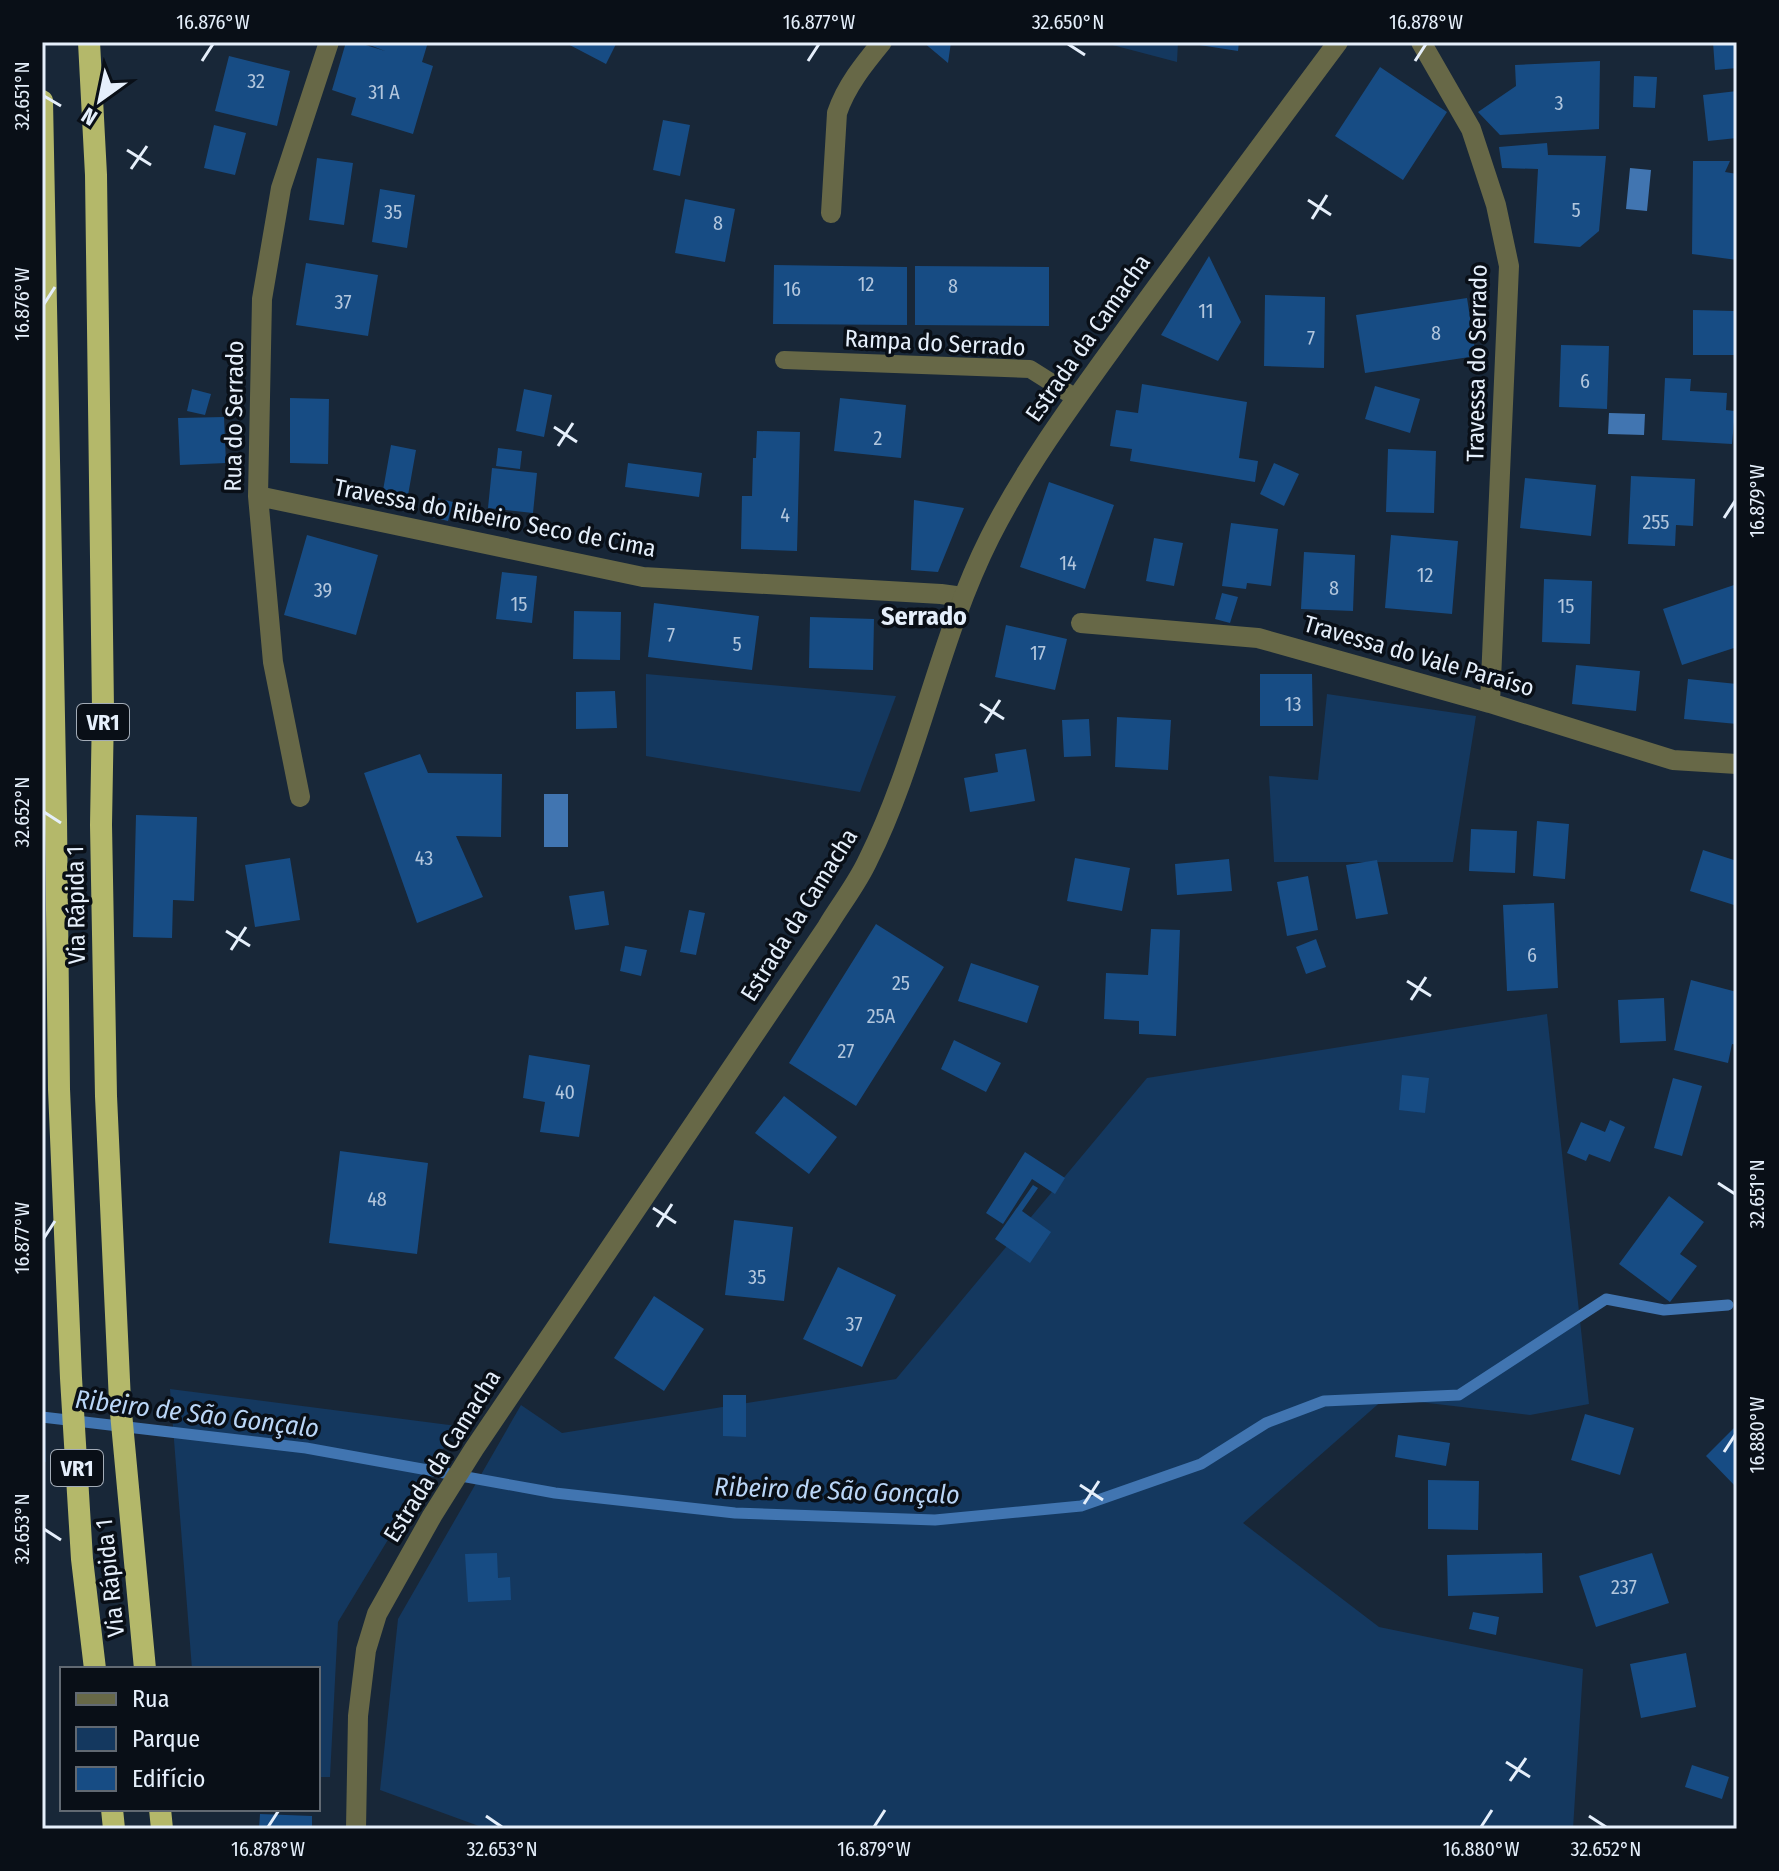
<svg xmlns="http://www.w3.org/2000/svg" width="1779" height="1871" font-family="'Fira Sans Condensed',sans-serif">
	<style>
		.green { fill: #14385f }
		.water { fill: #4175b1 }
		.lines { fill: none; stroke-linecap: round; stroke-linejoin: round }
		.stream { stroke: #4175b1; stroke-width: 11 }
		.building { fill: #174c84 }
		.service { stroke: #676847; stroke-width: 18 }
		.minor { stroke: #676847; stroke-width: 20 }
		.tertiary { stroke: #676847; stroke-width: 20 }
		.trunk { stroke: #b4b86a; stroke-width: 22 }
		.ticks { fill: none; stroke: #e5effb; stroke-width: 3 }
		.labels { text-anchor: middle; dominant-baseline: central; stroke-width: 7; stroke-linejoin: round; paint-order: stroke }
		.number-label { font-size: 20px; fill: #b2c6dd }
		.shield { fill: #090f17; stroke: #a3acb7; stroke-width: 2 }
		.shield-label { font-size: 22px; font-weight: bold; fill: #e5effb }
		.street-label { font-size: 24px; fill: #e5effb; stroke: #090f17 }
		.neighbourhood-label { font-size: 26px; font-weight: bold; fill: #e5effb; stroke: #090f17 }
		.water-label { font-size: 26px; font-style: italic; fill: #bad6f7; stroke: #090f17 }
		.neatline { fill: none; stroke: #e5effb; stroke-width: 3 }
		.ticks-label { font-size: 20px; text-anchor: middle; fill: #e5effb }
	</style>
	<rect width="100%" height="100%" fill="#182738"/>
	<path class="green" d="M1101,42H1178L1177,62Z
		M646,674L896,696L860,792L646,756Z
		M1327,694L1476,716L1453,862H1274L1269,776L1318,780Z
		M1547,1014L1589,1404L1530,1415L1385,1398L1243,1523L1379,1627L1583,1669L1573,1829H487L380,1790L398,1619L521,1405L562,1433L896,1379L1147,1078Z
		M42,1331L46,1462H42Z
		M170,1389L457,1426L338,1622L330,1777H318V1669H192Z"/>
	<path class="water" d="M1630,168L1651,170L1647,211L1626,209Z
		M1609,413L1645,414L1644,435L1608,434Z
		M544,794H568V847H544Z"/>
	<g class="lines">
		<path class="stream" d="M42,1417L306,1448L555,1493L735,1513L935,1520L1081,1506L1201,1464L1266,1423L1324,1401L1459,1395L1606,1299L1664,1310L1728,1305"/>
	</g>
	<path class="building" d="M346,42H356L385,51L362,42H428L422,62L433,66L413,134L351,115L356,98L332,90Z
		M564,42H617L606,64Z
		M923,42H951L948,63Z
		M1193,42H1239L1238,51L1193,44Z
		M1713,42H1737V68L1715,70Z
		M229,56L290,71L277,126L215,111Z
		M1600,61L1599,129L1500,135L1478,112L1516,86L1515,65Z
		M1380,67L1447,112L1403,180L1335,136Z
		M1634,76L1657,77L1655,108L1633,107Z
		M1737,91V138L1708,141L1703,95Z
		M663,120L690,125L680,176L653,170Z
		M214,125L246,133L235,175L204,168Z
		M1547,143L1548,155L1606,156L1599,231L1580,247L1534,243L1538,169L1502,168L1499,147Z
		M317,158L353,163L344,225L309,220Z
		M1693,161H1730L1725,172L1737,174V260L1692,254Z
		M380,189L415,195L407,248L372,242Z
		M685,199L735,209L725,262L675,253Z
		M1209,256L1241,322L1218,361L1161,335Z
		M306,263L378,275L368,336L296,325Z
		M774,265L907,267V325L773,324Z
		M915,266L1049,267V326L915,325Z
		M1265,295L1325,297L1324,368L1264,366Z
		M1467,298L1476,356L1365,373L1356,315Z
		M1693,310L1735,311V355H1693Z
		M1561,345L1609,346L1607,409L1559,407Z
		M1665,378L1691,379L1690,391L1727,393L1726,410L1735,411L1732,444L1662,440Z
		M1142,384L1247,402L1239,458L1258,461L1255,482L1130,461L1132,449L1110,446L1116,410L1138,413Z
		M1375,386L1420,399L1410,433L1365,419Z
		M192,389L211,394L205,415L187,411Z
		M524,389L552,395L544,437L516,431Z
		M290,398L329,399L328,464L290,463Z
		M840,398L906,405L901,458L834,451Z
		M224,417L226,463L180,465L178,418Z
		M757,431L800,432L797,551L741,549L742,496H752L753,458H756Z
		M391,445L416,450L407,501L382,496Z
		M498,448L522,451L520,469L496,466Z
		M1388,449L1436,451L1434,513L1386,512Z
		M628,463L702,473L699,497L625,487Z
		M1274,463L1299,474L1284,506L1260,494Z
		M492,468L537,473L533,513L488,508Z
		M1631,476L1695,479L1693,526L1676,525L1675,546L1628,544Z
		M1525,478L1596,485L1591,536L1520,528Z
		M1049,482L1114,505L1085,589L1020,567Z
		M433,497L453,502L448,521L428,516Z
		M914,500L964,508L938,572L911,570Z
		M1231,523L1278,529L1271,586L1247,583L1246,589L1222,586Z
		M307,535L378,555L356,635L284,615Z
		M1391,535L1458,541L1452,614L1385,608Z
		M1154,538L1183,543L1174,586L1146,581Z
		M1304,552L1355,555L1353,611L1301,609Z
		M502,572L537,576L532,623L496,619Z
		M1544,579L1592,581L1590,644L1542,642Z
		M1737,584V647L1682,665L1663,609Z
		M1222,593L1238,597L1230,623L1215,619Z
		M654,603L759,616L752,670L648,657Z
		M574,611L621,612L620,660L573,659Z
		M810,617L874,619L873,670L809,668Z
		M1006,625L1067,639L1055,690L995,677Z
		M1576,665L1640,671L1636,711L1572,704Z
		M1260,674H1312L1313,726H1260Z
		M1688,679L1737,684V724L1684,719Z
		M615,691L617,728L576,729V692Z
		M1117,717L1171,720L1168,770L1115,767Z
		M1089,719L1091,756L1064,757L1062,720Z
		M1026,749L1035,801L970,812L964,778L998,772L995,754Z
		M420,754L428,773L502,774L501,837L456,836L483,897L417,923L364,773Z
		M136,815L197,817L194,901L173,900L172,938L133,937Z
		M1537,821L1569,824L1565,879L1533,876Z
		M1471,829L1517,831L1515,873L1469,871Z
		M1703,850L1737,861V895L1734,905L1690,891Z
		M290,858L300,920L255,927L245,865Z
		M1075,858L1130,868L1122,911L1067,901Z
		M1229,859L1232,891L1177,895L1175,864Z
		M1377,860L1388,914L1356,919L1346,865Z
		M1308,876L1318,930L1287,936L1277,882Z
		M604,891L609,925L575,930L569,896Z
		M1554,903L1558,988L1507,991L1503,905Z
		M689,910L705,913L696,955L680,952Z
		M876,924L944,967L856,1106L789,1063Z
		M1151,929L1180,930L1176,1036L1139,1034V1021L1104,1019L1106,973L1148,975Z
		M1316,939L1326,967L1306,974L1296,947Z
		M625,946L647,950L641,976L620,971Z
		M971,963L1039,986L1027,1023L958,1001Z
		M1691,980L1737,992V1045L1732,1044L1728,1063L1674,1050Z
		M1664,998L1666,1041L1620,1043L1618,1000Z
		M954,1040L1001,1063L986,1092L941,1069Z
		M529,1055L590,1065L579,1137L540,1132L545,1102L523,1098Z
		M1402,1075L1429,1078L1425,1113L1399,1110Z
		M1673,1078L1702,1086L1682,1156L1654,1148Z
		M784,1096L837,1137L809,1174L755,1133Z
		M1610,1120L1625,1127L1610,1162L1589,1154L1586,1161L1567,1153L1581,1122L1605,1132Z
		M340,1151L428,1163L417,1254L329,1243Z
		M1025,1152L1065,1178L1055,1194L1032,1179L1003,1224L986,1213Z
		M1033,1185L1038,1188L1022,1211L1051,1232L1030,1263L995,1239Z
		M1669,1196L1704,1222L1680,1254L1697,1266L1670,1302L1619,1264Z
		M734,1220L793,1227L784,1301L725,1295Z
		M838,1267L896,1295L862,1367L803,1339Z
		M654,1296L704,1329L664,1391L614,1358Z
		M723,1395H746V1437L723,1436Z
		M1585,1414L1634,1428L1620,1475L1571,1460Z
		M1737,1425V1488L1706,1456Z
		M1398,1435L1450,1443L1446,1466L1395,1457Z
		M1428,1480L1479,1481L1478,1530L1428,1529Z
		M497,1553L498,1578L510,1577L511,1600L468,1602L465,1554Z
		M1542,1553L1543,1593L1448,1596L1447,1555Z
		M1652,1553L1669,1603L1596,1627L1579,1576Z
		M1473,1612L1499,1617L1496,1635L1469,1629Z
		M1686,1653L1696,1707L1641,1718L1630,1664Z
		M1692,1765L1729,1777L1722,1799L1685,1787Z
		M260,1814L312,1816V1829H259Z"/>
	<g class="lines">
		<path class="service" d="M784,360L1030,369L1076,398"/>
		<path class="minor" d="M1421,42L1471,129L1496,205L1509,266L1490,703
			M831,213L837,113C846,86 864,64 882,42
			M258,496L643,577L941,594L963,597
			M1081,623L1258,638L1490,703L1673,760L1737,764
			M300,797L273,662L258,496L262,299L281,188L329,42"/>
		<path class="tertiary" d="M356,1829L358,1716L366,1650L377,1614L432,1516L474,1449L827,927C840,905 857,884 868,860C919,758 938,640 990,537C1028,462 1080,393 1129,325C1198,230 1268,136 1338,42"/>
		<path class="trunk" d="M89,42L96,175L103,710L101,825L106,1096L120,1402L145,1669
			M42,101L56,820L59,1089L71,1378L82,1559L95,1669
			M112,1809L114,1829
			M160,1809L162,1829"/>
	</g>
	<path class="ticks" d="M1068,44L1085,55M202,61L213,44M808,61L819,44M1415,61L1426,44M44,96L61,106M127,150L151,165M131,169L147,146M1308,200L1331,215M1312,219L1327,195M44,304L55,287M554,427L577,442M558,446L573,423M1724,518L1735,501M980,704L1004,719M985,723L1000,700M44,812L61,823M226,931L250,946M231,950L246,927M1407,981L1431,996M1411,1000L1426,977M1718,1183L1735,1194M653,1208L676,1223M657,1227L672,1204M44,1238L55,1221M1724,1452L1735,1435M1080,1485L1103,1500M1084,1504L1099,1481M44,1529L61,1540M1506,1762L1530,1777M1510,1781L1526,1758M486,1816L502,1827M1589,1816L1606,1827M268,1827L279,1810M874,1827L885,1810M1481,1827L1492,1810"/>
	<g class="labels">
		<g class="number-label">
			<text x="256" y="81">32</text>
			<text x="384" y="92">31 A</text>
			<text x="1559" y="103">3</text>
			<text x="1576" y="210">5</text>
			<text x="393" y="212">35</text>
			<text x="718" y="223">8</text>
			<text x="866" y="284">12</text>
			<text x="953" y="286">8</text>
			<text x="792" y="289">16</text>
			<text x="343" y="302">37</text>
			<text x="1206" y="311">11</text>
			<text x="1436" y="333">8</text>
			<text x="1311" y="338">7</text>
			<text x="1585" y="381">6</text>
			<text x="878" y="438">2</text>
			<text x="785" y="515">4</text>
			<text x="1656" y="522">255</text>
			<text x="1068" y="563">14</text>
			<text x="1425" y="575">12</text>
			<text x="1334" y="588">8</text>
			<text x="323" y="590">39</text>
			<text x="519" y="604">15</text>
			<text x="1566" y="606">15</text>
			<text x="671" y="635">7</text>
			<text x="737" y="644">5</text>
			<text x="1038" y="653">17</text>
			<text x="1293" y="704">13</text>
			<text x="424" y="858">43</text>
			<text x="1532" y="955">6</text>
			<text x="901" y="983">25</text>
			<text x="881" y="1016">25A</text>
			<text x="846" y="1051">27</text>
			<text x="565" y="1092">40</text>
			<text x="377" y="1199">48</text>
			<text x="757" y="1277">35</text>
			<text x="854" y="1324">37</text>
			<text x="1624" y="1587">237</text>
		</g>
		<g class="shield">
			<rect x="77" y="704" width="52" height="36" rx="6"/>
			<rect x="51" y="1450" width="52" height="36" rx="6"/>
		</g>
		<g class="shield-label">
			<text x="103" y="722">VR1</text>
			<text x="77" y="1468">VR1</text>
		</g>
		<g class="street-label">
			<text transform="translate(1088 338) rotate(-55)">Estrada da Camacha</text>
			<text transform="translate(935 343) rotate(3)">Rampa do Serrado</text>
			<text transform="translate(1477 363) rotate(-89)">Travessa do Serrado</text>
			<text transform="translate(234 416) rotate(-89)">Rua do Serrado</text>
			<text transform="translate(495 518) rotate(11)">Travessa do Ribeiro Seco de Cima</text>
			<text transform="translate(1419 656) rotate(16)">Travessa do Vale Paraíso</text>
			<text transform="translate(76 905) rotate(-91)">Via Rápida 1</text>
			<text transform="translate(799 915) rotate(-58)">Estrada da Camacha</text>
			<text transform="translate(442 1456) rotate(-58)">Estrada da Camacha</text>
			<text transform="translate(110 1578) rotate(-96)">Via Rápida 1</text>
		</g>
		<g class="neighbourhood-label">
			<text x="924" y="616">Serrado</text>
		</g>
		<g class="water-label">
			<text transform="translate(197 1414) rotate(7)">Ribeiro de São Gonçalo</text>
			<text transform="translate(837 1491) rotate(2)">Ribeiro de São Gonçalo</text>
		</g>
	</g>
	<rect width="1779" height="1871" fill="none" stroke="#090f17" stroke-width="88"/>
	<rect x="60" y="1667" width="260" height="144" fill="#090f17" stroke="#616972" stroke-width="2"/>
	<rect x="76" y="1693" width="40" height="12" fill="#676847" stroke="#616972" stroke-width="2"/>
	<text x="132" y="1707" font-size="24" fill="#e5effb">Rua</text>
	<rect x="76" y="1727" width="40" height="24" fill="#14385f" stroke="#616972" stroke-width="2"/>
	<text x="132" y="1747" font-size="24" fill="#e5effb">Parque</text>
	<rect x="76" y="1767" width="40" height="24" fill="#174c84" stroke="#616972" stroke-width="2"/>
	<text x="132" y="1787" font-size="24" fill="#e5effb">Edifício</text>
	<g transform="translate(100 100) rotate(213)" stroke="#090f17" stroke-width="6" paint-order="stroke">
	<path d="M0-6L14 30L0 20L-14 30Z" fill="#e5effb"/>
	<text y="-12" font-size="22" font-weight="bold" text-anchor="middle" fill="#e5effb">N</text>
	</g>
	<rect x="44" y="44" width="1691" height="1783" class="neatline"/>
	<g class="ticks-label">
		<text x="213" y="29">16.876°W</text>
		<text x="819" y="29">16.877°W</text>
		<text x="1068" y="29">32.650°N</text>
		<text x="1426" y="29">16.878°W</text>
		<text transform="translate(22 96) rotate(-90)" y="7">32.651°N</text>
		<text transform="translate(22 304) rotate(-90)" y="7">16.876°W</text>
		<text transform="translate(1757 501) rotate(-90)" y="7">16.879°W</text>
		<text transform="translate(22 812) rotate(-90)" y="7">32.652°N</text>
		<text transform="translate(1757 1194) rotate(-90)" y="7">32.651°N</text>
		<text transform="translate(22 1238) rotate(-90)" y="7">16.877°W</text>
		<text transform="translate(1757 1435) rotate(-90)" y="7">16.880°W</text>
		<text transform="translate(22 1529) rotate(-90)" y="7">32.653°N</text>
		<text x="268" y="1856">16.878°W</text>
		<text x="502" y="1856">32.653°N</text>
		<text x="874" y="1856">16.879°W</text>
		<text x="1481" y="1856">16.880°W</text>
		<text x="1606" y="1856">32.652°N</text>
	</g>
</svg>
